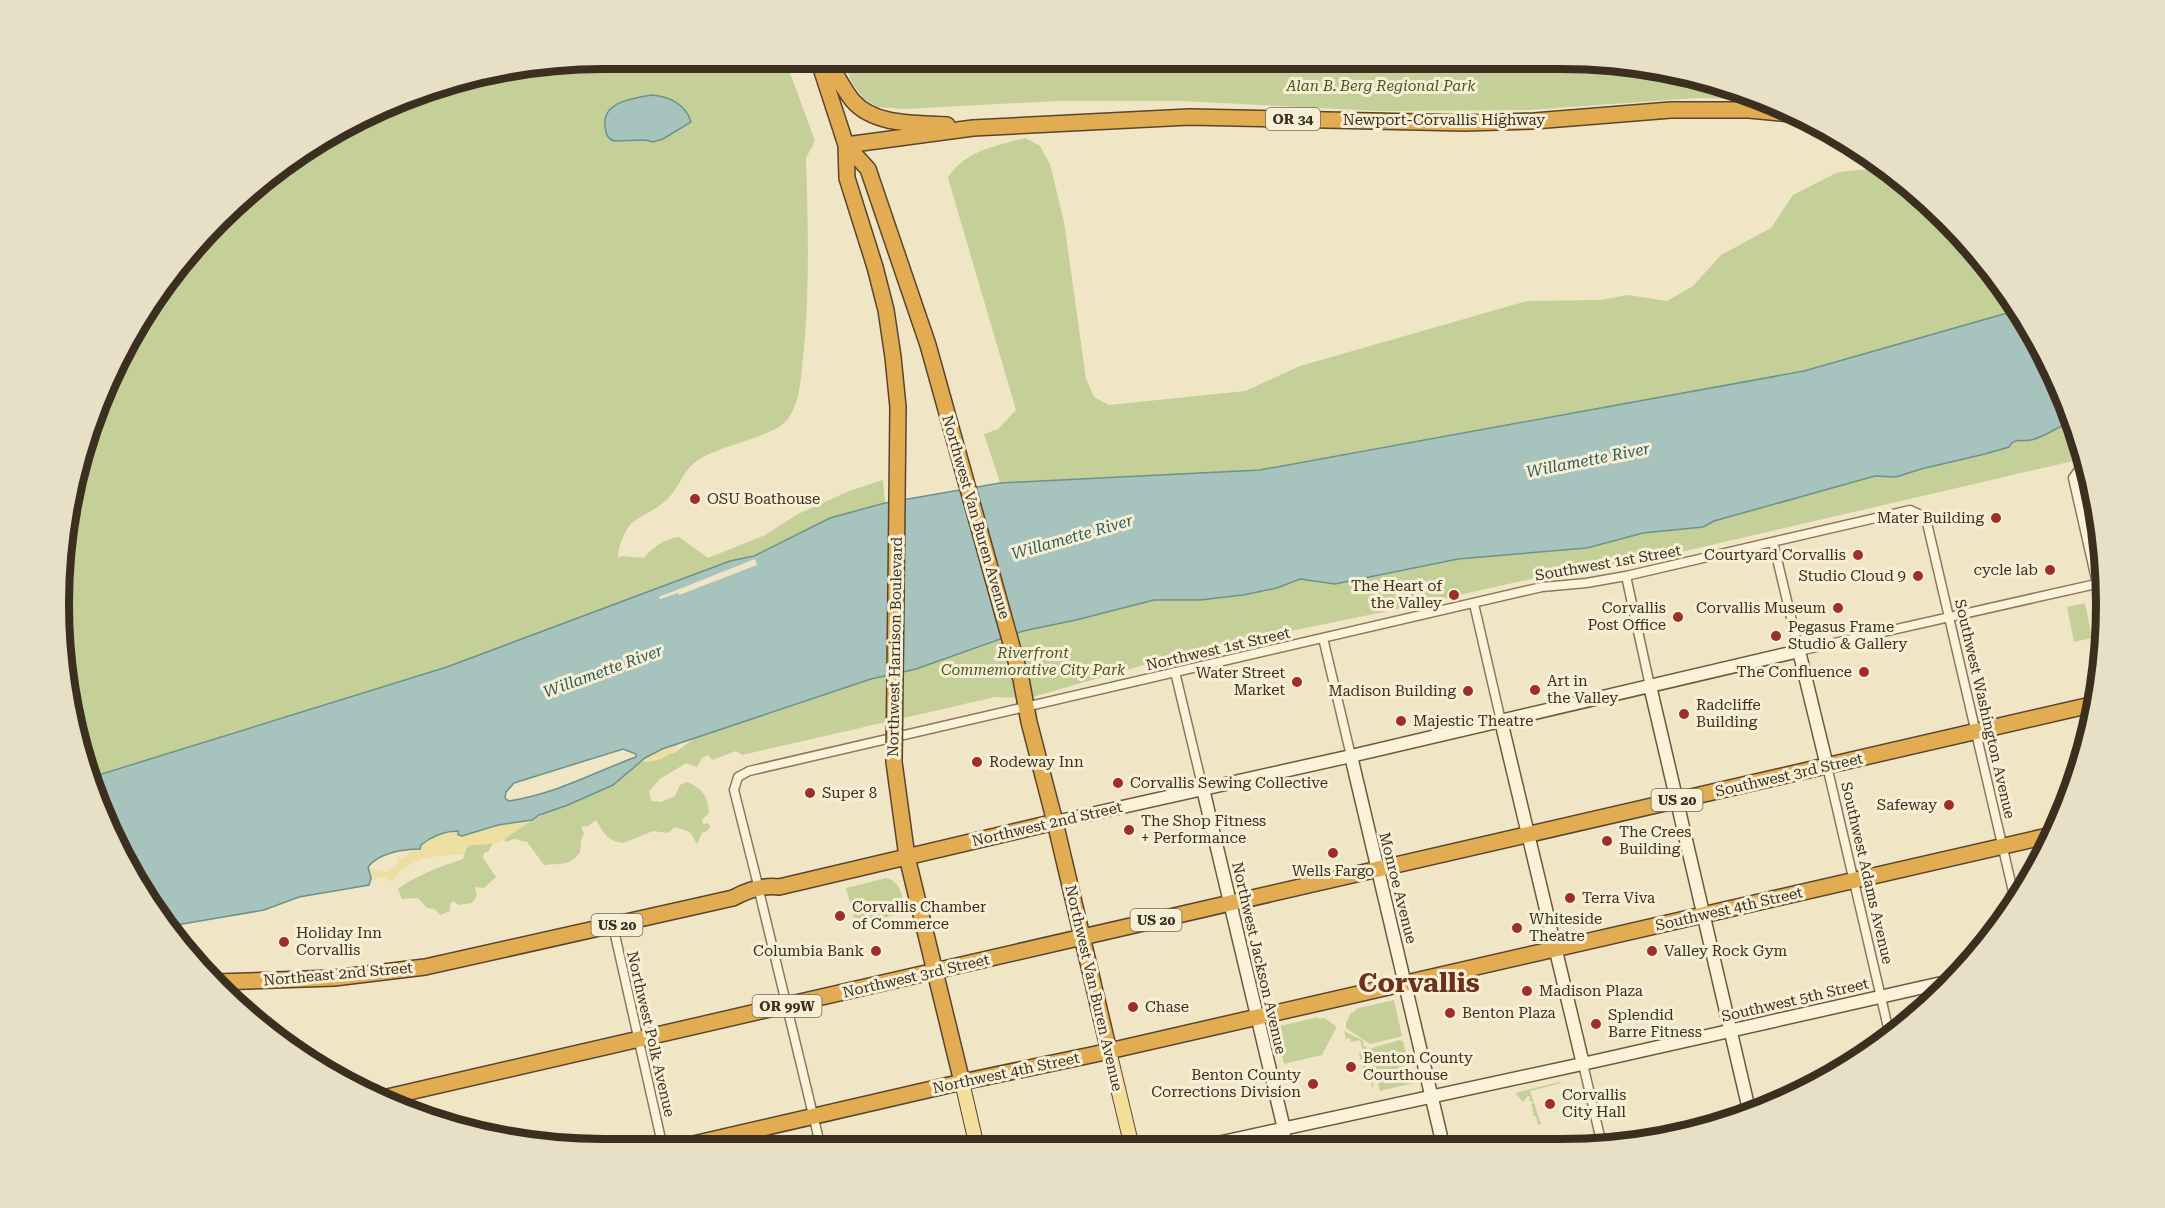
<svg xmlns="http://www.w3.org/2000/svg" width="2165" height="1208" font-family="'Roboto Serif',serif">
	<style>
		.green { fill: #c5cf98 }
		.sand { fill: #eddea1 }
		.water { fill: #a7c3bd; stroke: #6d928b; stroke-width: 1.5; fill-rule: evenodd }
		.pier { fill: #f0e6c5 }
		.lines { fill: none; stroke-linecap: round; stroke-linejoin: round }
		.street-casing { stroke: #8c785a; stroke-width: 11 }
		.secondary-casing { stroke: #6e593d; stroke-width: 15 }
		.primary-casing { stroke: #5a452e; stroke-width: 16 }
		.highway-casing { stroke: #5a452e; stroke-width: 18 }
		.street { stroke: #faf2d9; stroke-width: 8 }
		.secondary { stroke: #faf2d9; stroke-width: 12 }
		.primary { stroke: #f4de9c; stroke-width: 14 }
		.highway { stroke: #e2ac53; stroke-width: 15 }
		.highway-bridge-casing { stroke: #5a452e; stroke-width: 18; stroke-linecap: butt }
		.highway-bridge { stroke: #e2ac53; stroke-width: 15 }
		.poi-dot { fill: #9e2e27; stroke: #f7efd5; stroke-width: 2 }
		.labels { text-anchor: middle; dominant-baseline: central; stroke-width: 6; stroke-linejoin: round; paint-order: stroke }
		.shield { fill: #f7efd5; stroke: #746956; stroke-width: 1.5 }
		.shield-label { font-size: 14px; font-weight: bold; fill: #3c2f1f }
		.park-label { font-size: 15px; font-style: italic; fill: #485924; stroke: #f7efd5 }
		.street-label { font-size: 15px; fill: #3c2f1f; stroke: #f7efd5 }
		.poi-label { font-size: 15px; fill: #3c2f1f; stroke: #f7efd5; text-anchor: start }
		.water-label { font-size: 16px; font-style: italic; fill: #2d5c5c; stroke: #f7efd5 }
		.town-label { font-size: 27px; font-weight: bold; fill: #6a311c; stroke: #f7efd5 }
		.rim { fill: none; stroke: #3c2f1f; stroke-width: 8 }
	</style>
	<rect width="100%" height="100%" fill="#f0e6c5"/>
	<path class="green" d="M604,59H785L815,141L806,158C808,225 810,292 803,358C801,378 800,402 788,419C775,436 726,445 705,456C679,469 683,487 664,502C654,511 639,516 630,525C624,533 617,549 618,558L621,556L644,558C653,547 664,539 679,537L708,558L765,535L798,514L849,491L883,480L885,503L830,518L754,556L730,561L447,667L92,777L60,640L77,463L150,301L272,171L428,88Z
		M843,59L1596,60L1703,77L1754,99L1697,98L1528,110L1380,111L1181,101H1059L904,109L877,107L863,98L851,81Z
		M1025,138L1040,146L1050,164L1064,222L1086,379L1094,397L1109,405L1245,391L1300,366L1527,301L1601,300L1628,295L1667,301L1693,286L1721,255L1771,228L1793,195L1838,172L1881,168L1929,203L1994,272L2018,310L1804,371L1260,470L1000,483L984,434L998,429L1016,410L948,178C964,151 996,146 1025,138Z
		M2072,421L2086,458L1591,573L1548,575L1379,613L1271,635L1151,663L1029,698L995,697L742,755L736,751L712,760L708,755L702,758L697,767L686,763L660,779L649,791L651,801L661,802L675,796L680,785L687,782C702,788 708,796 709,813L702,820L703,824L708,823L710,827L707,831L702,833L697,844L690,832L675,827L668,833L653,831L623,843C607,841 604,833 596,820L588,826L581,827L584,833L581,841L580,853C567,867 561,863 544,865L527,842L514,839L505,842L504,837L514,828L526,824L633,760L642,762L661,754L674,753L699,735L857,683L916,669L1023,631L1076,620L1154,600H1200L1243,595L1277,588L1300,579L1335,584L1458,559L1587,548L1643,533L1703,527L1714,521L1875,476L1896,477L1921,469L1985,454L2008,447C2014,437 2021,442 2031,440C2046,437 2058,426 2072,421Z
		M2085,603L2092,638L2074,642L2067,607Z
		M470,843H493L488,852L484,853L483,858L496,877L484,888L475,887L477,896L472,903L459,905L453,901L450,904V911L440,915L435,909L427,908L418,898L402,899L398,889C413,877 444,865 463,859L466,849Z
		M886,878C902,882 902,898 906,912L856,925L846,888Z
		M1394,1000L1402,1036L1399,1037L1370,1044L1346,1028V1023L1351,1013L1356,1011L1355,1009Z
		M1319,1017V1019L1324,1018L1336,1026V1028L1322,1055L1284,1064L1275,1027Z
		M1344,1031L1362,1040L1364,1043L1363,1046L1366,1047L1369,1060L1365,1062L1368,1074L1371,1073L1373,1080L1371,1081L1374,1086L1372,1087L1369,1075L1365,1076L1359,1053L1363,1051L1360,1040L1351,1042L1350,1038L1346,1039Z
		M1399,1040L1403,1041L1410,1070H1408V1073L1376,1079L1369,1049Z
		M1409,1074V1077L1412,1076L1413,1083L1380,1091L1377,1081Z
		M1559,1082L1562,1083L1530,1091L1541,1124L1538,1125L1536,1117L1533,1115L1534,1113L1532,1111L1533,1108L1531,1106L1533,1102L1529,1100L1530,1097L1528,1096L1523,1102L1515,1093Z"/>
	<path class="sand" d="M679,744C671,756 657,764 642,761L662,749Z
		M532,820L499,843L465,846L463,850L465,854C438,856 408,856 393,881H389L386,878H377L370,882L368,867L385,872L398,864L397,857L403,858L413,850L420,849L421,845L435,836L451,831L478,832L498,825Z"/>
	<path class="water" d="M651,95C668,96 686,104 691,122L663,139L653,142L645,140L614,141C606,138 606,133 605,126C602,102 633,98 651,95Z
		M2018,310L2050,362L2072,421C2058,426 2046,437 2031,440C2021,442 2014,437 2009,447L1985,454L1921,469L1896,477L1875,476L1714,521L1703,527L1643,533L1587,548L1458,559L1335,584L1300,579L1277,588L1243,595L1200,600H1154L1076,620L1023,631L916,669L871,679L662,749L645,758L613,785L568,805L539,815L532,820L498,825L462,836L458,835V831C444,831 431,837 421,845L420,849C404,849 378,853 368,867L371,878L369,885L299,897L264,910L171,926L100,813L92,777L447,667L730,561L754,556L830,518L885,503L1000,483L1260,470L1804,371ZM623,749L636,754V757C592,773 556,794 509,801L505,798L506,792L514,783Z"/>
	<path class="pier" d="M755,559L757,565L679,595L678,593L660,599L659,597Z"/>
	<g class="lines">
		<g class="street-casing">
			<path id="street" d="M2089,468L2078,471L2073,478L2104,614
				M1773,542L1799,651L2105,582
				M1626,576L1650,686
				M1474,604L1501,721
				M1323,638L1351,756
				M1175,672L1203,789
				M1827,766L1890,1036
				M759,889L734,790L738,777L749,771L1542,587L1586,583L1626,576L1910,510L1921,515L1927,523L2015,900
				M760,895L821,1148
				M613,926L663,1148
				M1583,1064L1602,1145
				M1284,1129L1289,1146"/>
		</g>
		<g class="secondary-casing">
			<path id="secondary" d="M1650,686L1750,1114
				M1501,721L1583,1064
				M1351,756L1443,1145
				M1203,789L1284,1129
				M1055,822L1351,756L1799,651L1827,766
				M1204,1146L1596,1061L1955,980"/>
		</g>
		<g class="primary-casing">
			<path id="primary" d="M1109,1051L1132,1147
				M962,1082L977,1147"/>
		</g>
		<g class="highway-casing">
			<path id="highway" d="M818,59L846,145L847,178L875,267L886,310L893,357L898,407L896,592
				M824,59C836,71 842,88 853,101C875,126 916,123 947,125
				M846,145L868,169L928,345L1021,679L1029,722L1055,822L1109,1051
				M846,145L973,128L1189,117L1464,123L1534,121L1671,110H1749L1791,114
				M894,762L907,857L962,1082
				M216,982L334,978L425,967L733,898C748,890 763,885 779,887L1055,822
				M383,1098L2095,704
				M676,1148L962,1082L1096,1054L2052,835"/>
		</g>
		<use href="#street" class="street"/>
		<use href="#secondary" class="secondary"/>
		<use href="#primary" class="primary"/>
		<use href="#highway" class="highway"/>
		<g class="highway-bridge-casing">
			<path id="highway-bridge" d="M894,762L896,592"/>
		</g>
		<use href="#highway-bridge" class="highway-bridge"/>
	</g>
	<g class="poi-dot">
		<circle cx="695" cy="499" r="6"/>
		<circle cx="1996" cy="518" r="6"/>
		<circle cx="1858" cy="555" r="6"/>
		<circle cx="2050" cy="570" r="6"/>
		<circle cx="1918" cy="576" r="6"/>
		<circle cx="1454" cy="595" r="6"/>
		<circle cx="1838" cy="608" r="6"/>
		<circle cx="1678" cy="617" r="6"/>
		<circle cx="1776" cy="636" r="6"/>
		<circle cx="1864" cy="672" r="6"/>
		<circle cx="1297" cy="682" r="6"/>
		<circle cx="1535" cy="690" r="6"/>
		<circle cx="1468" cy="691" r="6"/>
		<circle cx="1684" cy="714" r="6"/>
		<circle cx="1401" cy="721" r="6"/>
		<circle cx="977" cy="762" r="6"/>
		<circle cx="1118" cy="783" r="6"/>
		<circle cx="810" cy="793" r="6"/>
		<circle cx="1949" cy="805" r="6"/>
		<circle cx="1129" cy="830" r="6"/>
		<circle cx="1607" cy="841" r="6"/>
		<circle cx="1333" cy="853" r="6"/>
		<circle cx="1570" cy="898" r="6"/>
		<circle cx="840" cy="916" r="6"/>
		<circle cx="1517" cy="928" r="6"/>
		<circle cx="284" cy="942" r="6"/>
		<circle cx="876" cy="951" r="6"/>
		<circle cx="1652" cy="951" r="6"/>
		<circle cx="1527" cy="991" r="6"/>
		<circle cx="1133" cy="1007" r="6"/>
		<circle cx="1450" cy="1013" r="6"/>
		<circle cx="1596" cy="1024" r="6"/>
		<circle cx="1351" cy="1067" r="6"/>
		<circle cx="1313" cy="1084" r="6"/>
		<circle cx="1550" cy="1104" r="6"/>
	</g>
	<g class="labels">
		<g class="shield">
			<rect x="1266" y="108" width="54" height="22" rx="4.5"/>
			<rect x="1651.5" y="789" width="51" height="22" rx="4.5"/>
			<rect x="1130.5" y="909" width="51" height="22" rx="4.5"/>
			<rect x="591.5" y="914" width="51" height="22" rx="4.5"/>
			<rect x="752.5" y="995" width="69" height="22" rx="4.5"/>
		</g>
		<g class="shield-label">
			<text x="1293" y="119">OR 34</text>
			<text x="1677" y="800">US 20</text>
			<text x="1156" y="920">US 20</text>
			<text x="617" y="925">US 20</text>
			<text x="787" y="1006">OR 99W</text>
		</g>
		<g class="park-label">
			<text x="1381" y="86">Alan B. Berg Regional Park</text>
			<text x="1033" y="653">Riverfront<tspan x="1033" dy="17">Commemorative City Park</tspan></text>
		</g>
		<g class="street-label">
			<text x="1444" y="120">Newport-Corvallis Highway</text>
			<text transform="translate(976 517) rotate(74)">Northwest Van Buren Avenue</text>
			<text transform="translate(1608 563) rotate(-10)">Southwest 1st Street</text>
			<text transform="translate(895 647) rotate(-89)">Northwest Harrison Boulevard</text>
			<text transform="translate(1218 649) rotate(-13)">Northwest 1st Street</text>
			<text transform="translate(1985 709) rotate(77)">Southwest Washington Avenue</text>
			<text transform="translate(1789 775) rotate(-13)">Southwest 3rd Street</text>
			<text transform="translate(1047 824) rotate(-13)">Northwest 2nd Street</text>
			<text transform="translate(1867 873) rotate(77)">Southwest Adams Avenue</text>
			<text transform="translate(1398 888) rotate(76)">Monroe Avenue</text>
			<text transform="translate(1729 909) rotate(-13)">Southwest 4th Street</text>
			<text transform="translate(1259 958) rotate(77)">Northwest Jackson Avenue</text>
			<text transform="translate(338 974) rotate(-5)">Northeast 2nd Street</text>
			<text transform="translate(916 976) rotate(-13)">Northwest 3rd Street</text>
			<text transform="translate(1094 988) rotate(77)">Northwest Van Buren Avenue</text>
			<text transform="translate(1795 1000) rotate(-13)">Southwest 5th Street</text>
			<text transform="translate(651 1034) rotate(77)">Northwest Polk Avenue</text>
			<text transform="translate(1006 1073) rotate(-12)">Northwest 4th Street</text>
		</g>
		<g class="poi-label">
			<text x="707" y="499">OSU Boathouse</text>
			<text x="1984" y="518" text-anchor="end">Mater Building</text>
			<text x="1846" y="555" text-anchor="end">Courtyard Corvallis</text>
			<text x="2038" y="570" text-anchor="end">cycle lab</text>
			<text x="1906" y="576" text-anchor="end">Studio Cloud 9</text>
			<text x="1442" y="586" text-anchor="end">The Heart of<tspan x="1442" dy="17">the Valley</tspan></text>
			<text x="1666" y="608" text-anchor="end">Corvallis<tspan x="1666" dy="17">Post Office</tspan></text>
			<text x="1826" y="608" text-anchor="end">Corvallis Museum</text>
			<text x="1788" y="627">Pegasus Frame<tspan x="1788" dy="17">Studio &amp; Gallery</tspan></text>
			<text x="1852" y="672" text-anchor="end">The Confluence</text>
			<text x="1285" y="673" text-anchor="end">Water Street<tspan x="1285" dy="17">Market</tspan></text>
			<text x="1547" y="681">Art in<tspan x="1547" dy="17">the Valley</tspan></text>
			<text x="1456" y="691" text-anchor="end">Madison Building</text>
			<text x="1696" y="705">Radcliffe<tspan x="1696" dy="17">Building</tspan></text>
			<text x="1413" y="721">Majestic Theatre</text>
			<text x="989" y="762">Rodeway Inn</text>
			<text x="1130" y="783">Corvallis Sewing Collective</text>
			<text x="822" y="793">Super 8</text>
			<text x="1937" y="805" text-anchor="end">Safeway</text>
			<text x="1141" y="821">The Shop Fitness<tspan x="1141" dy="17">+ Performance</tspan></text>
			<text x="1619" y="832">The Crees<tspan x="1619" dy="17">Building</tspan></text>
			<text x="1333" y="871" text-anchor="middle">Wells Fargo</text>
			<text x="1582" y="898">Terra Viva</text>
			<text x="852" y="907">Corvallis Chamber<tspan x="852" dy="17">of Commerce</tspan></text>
			<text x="1529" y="919">Whiteside<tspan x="1529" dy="17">Theatre</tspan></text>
			<text x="296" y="933">Holiday Inn<tspan x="296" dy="17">Corvallis</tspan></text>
			<text x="864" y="951" text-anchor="end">Columbia Bank</text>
			<text x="1664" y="951">Valley Rock Gym</text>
			<text x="1539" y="991">Madison Plaza</text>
			<text x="1145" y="1007">Chase</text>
			<text x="1462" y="1013">Benton Plaza</text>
			<text x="1608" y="1015">Splendid<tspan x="1608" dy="17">Barre Fitness</tspan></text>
			<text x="1363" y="1058">Benton County<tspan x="1363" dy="17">Courthouse</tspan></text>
			<text x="1301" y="1075" text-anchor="end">Benton County<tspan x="1301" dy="17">Corrections Division</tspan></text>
			<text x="1562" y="1095">Corvallis<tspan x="1562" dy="17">City Hall</tspan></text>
		</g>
		<g class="water-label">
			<text transform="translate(1588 460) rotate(-11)">Willamette River</text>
			<text transform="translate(1072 537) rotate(-16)">Willamette River</text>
			<text transform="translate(603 671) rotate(-20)">Willamette River</text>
		</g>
		<g class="town-label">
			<text x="1419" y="983">Corvallis</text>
		</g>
	</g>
	<path d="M0 0H2165V1208H0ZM604 69H1561A535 535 0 0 1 2096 604V604A535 535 0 0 1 1561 1139H604A535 535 0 0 1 69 604V604A535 535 0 0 1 604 69Z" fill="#e8e0c6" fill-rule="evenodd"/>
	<path class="rim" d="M604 69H1561A535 535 0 0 1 2096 604V604A535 535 0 0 1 1561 1139H604A535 535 0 0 1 69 604V604A535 535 0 0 1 604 69Z"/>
</svg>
